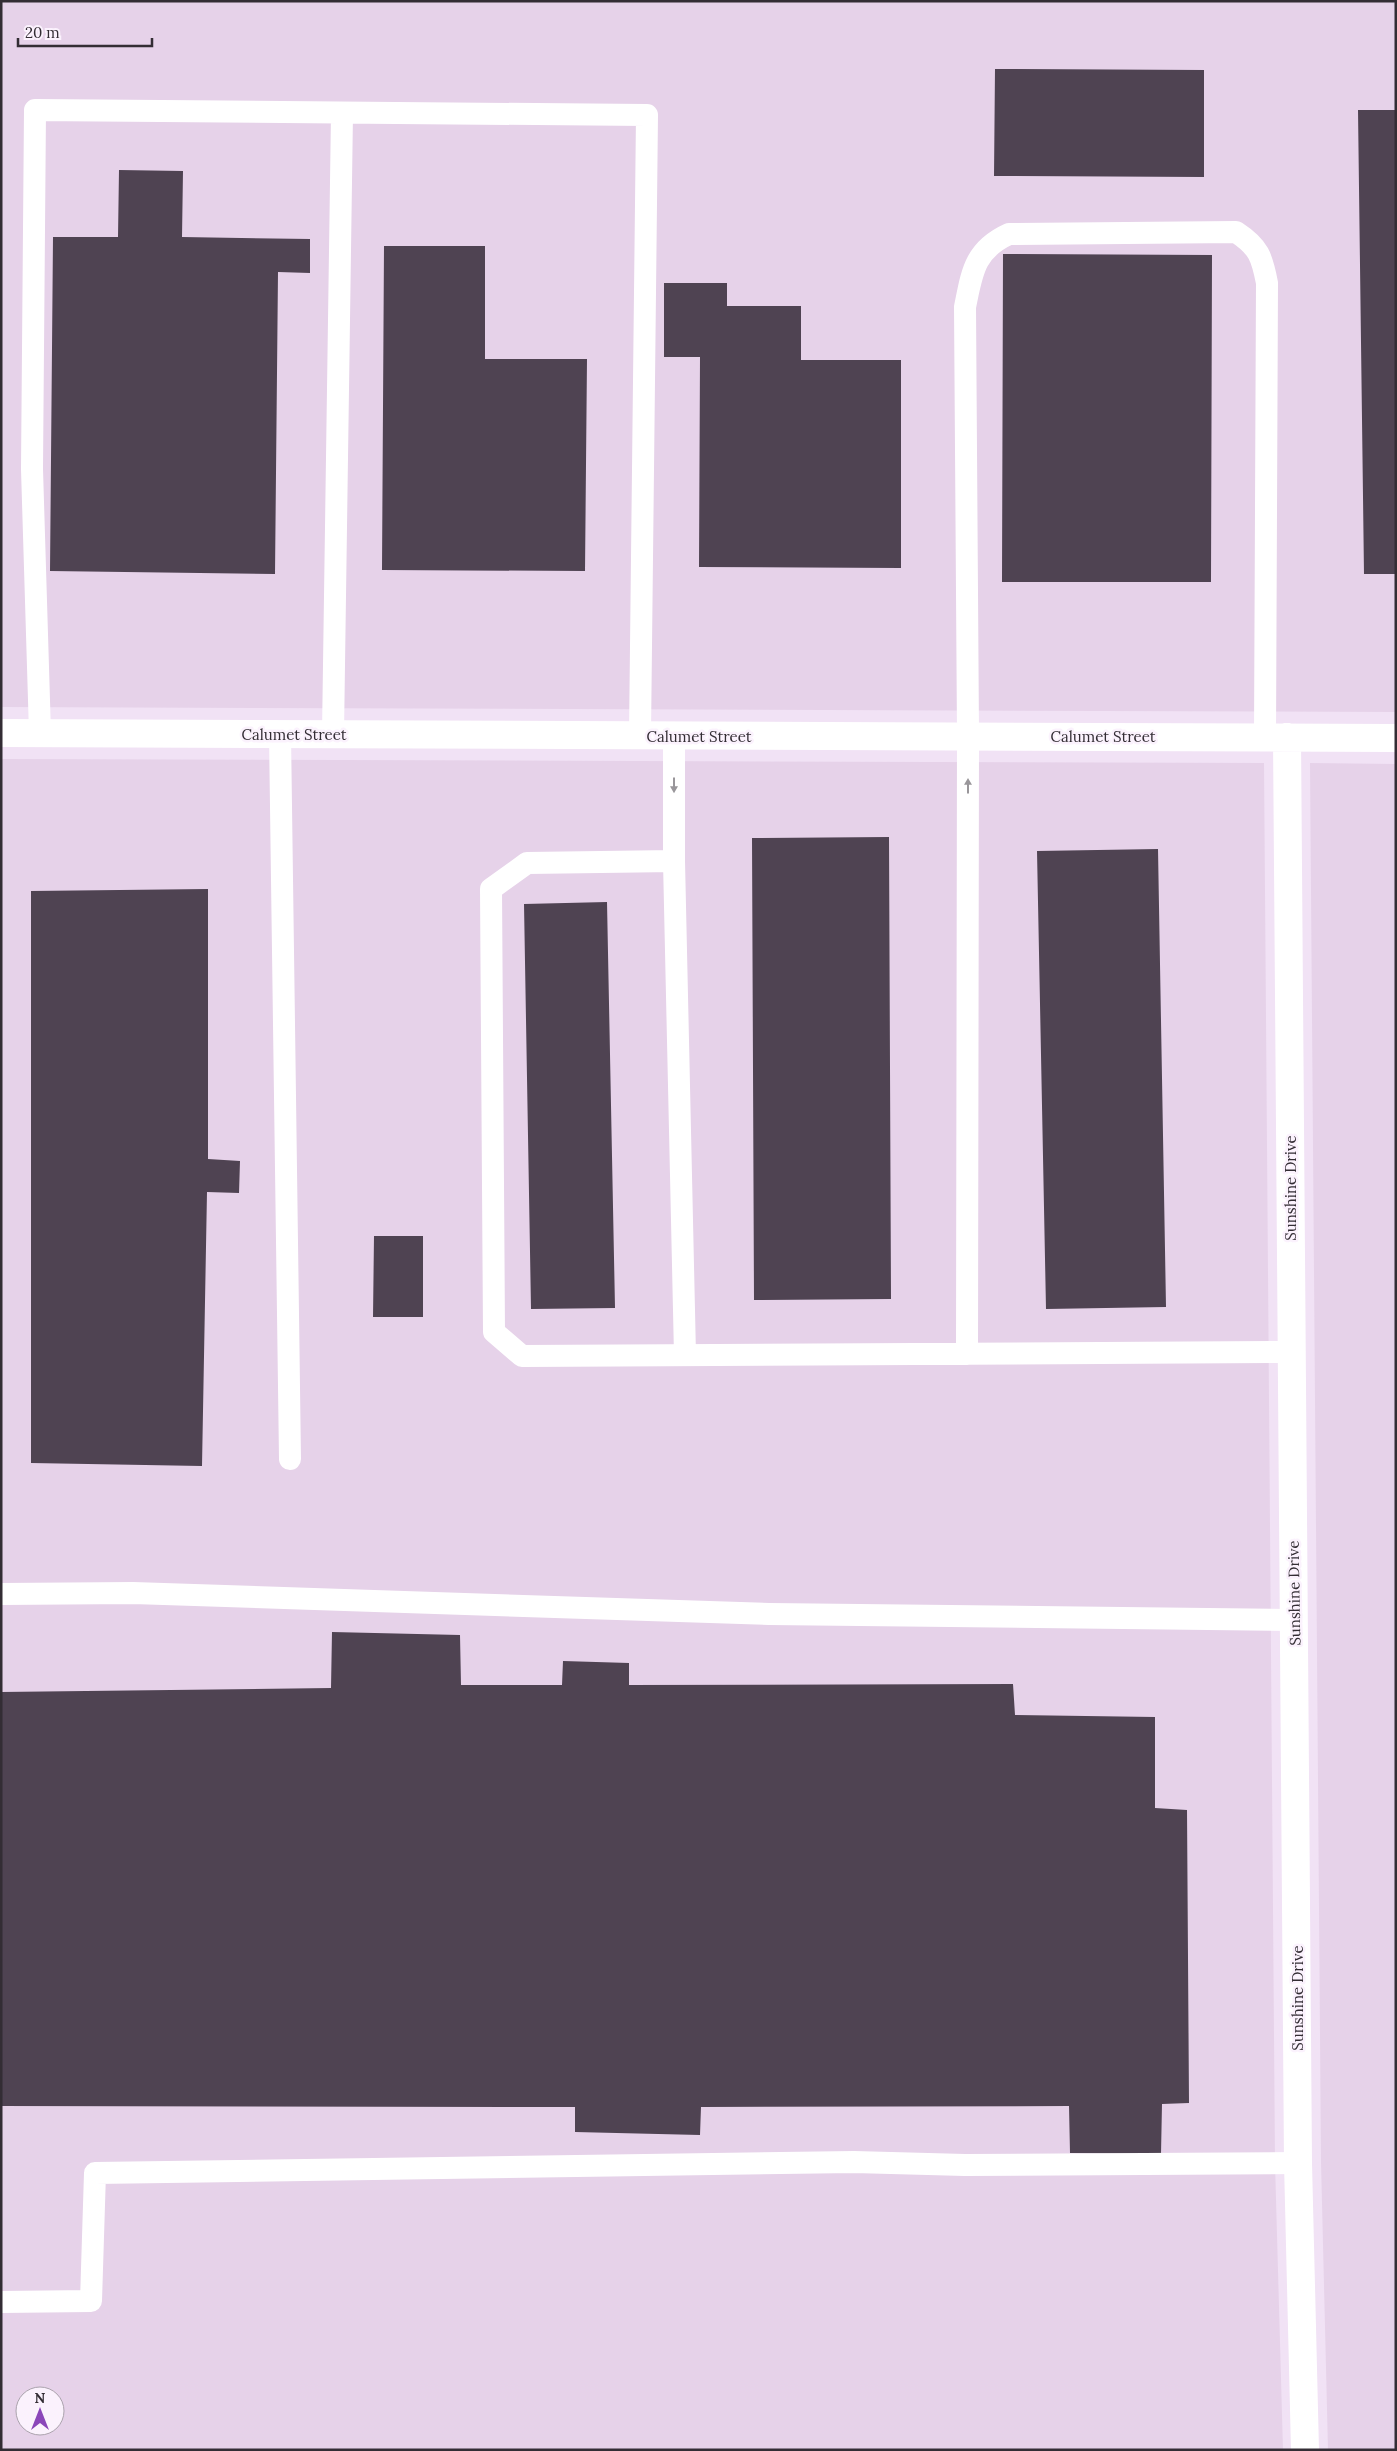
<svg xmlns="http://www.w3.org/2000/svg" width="1397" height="2451" font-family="Lora,serif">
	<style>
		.built { fill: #e6d2e9; fill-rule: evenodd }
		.building { fill: #4f4352 }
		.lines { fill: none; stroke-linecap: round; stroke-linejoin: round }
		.service { stroke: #fff; stroke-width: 22 }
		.minor { stroke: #fff; stroke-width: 28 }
		.oneway { fill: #99969a }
		.labels { text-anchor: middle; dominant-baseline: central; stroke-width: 5; stroke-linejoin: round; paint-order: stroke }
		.street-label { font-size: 15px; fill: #332d34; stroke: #fbf2fd }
	</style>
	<rect width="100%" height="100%" fill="#f1e2f5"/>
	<path class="built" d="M1,1H1396V712L1,707Z
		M1,759L1264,763L1275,2163L1283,2450H1ZM25,2396H55V2426H25Z
		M1310,763L1396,764V2450H1328L1321,2162Z"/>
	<path class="building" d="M995,69L1204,70V177L994,176Z
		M1358,110H1396V574H1364Z
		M119,170L183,171L182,237L310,239V273L278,272L275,574L50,571L53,237H118Z
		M384,246H485V359H587L585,571L382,570Z
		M1003,254L1212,255L1211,582H1002Z
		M664,283H727V306H801V360H901V568L699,567L700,357H664Z
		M889,837L891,1299L754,1300L752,838Z
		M1158,849L1166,1307L1046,1309L1037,851Z
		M208,889V1159L240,1161L239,1193L207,1192L202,1466L31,1463V891Z
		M607,902L615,1308L531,1309L524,904Z
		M374,1236H423V1317H373Z
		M332,1632L460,1635L461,1685H562L563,1661L629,1663V1685L1013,1684L1015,1715L1155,1717V1808L1187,1810L1189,2103L1162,2104L1161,2154L1070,2153L1069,2106L701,2107L700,2135L575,2132V2107L1,2106V1692L331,1688Z"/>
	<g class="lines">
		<path class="service" d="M40,733L32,469L35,110L647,115L640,735
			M280,734L290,1459
			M333,734L342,113
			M674,736V861L685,1355
			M674,861L527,863L491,889L494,1332L522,1356L1291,1352
			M967,1354L968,735L965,307C972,273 974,250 1009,234L1236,232C1259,247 1262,257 1267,283L1265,737
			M1,1594L133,1593L769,1614L1294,1620
			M1,2302L91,2301L95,2173L854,2162L965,2165L1298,2163"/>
		<path class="minor" d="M1,733L1396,738
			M1287,737L1298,2163L1305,2450"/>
	</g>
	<defs><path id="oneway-solid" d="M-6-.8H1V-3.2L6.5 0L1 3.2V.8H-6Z" transform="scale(1.25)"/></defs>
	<g class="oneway">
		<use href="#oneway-solid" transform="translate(674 785) rotate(90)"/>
		<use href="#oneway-solid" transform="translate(968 786) rotate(-90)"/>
	</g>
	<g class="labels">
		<g class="street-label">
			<text x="294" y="734">Calumet Street</text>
			<text x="699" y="736">Calumet Street</text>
			<text x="1103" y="736">Calumet Street</text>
			<text transform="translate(1290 1188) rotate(-90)">Sunshine Drive</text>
			<text transform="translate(1294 1593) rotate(-91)">Sunshine Drive</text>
			<text transform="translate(1297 1998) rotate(-90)">Sunshine Drive</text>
		</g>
	</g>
	<rect width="1397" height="2451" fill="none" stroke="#332d34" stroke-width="5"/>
	<g transform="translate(40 2411)"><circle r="24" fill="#fbf2fd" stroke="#aba3ad"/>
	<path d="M0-4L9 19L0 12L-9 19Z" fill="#8b46ba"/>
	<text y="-8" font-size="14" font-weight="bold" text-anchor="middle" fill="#332d34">N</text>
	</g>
	<path d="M18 38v8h134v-8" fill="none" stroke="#332d34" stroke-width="2.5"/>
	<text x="25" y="38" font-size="15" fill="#332d34" stroke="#fbf2fd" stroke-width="4" paint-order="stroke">20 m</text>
</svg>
